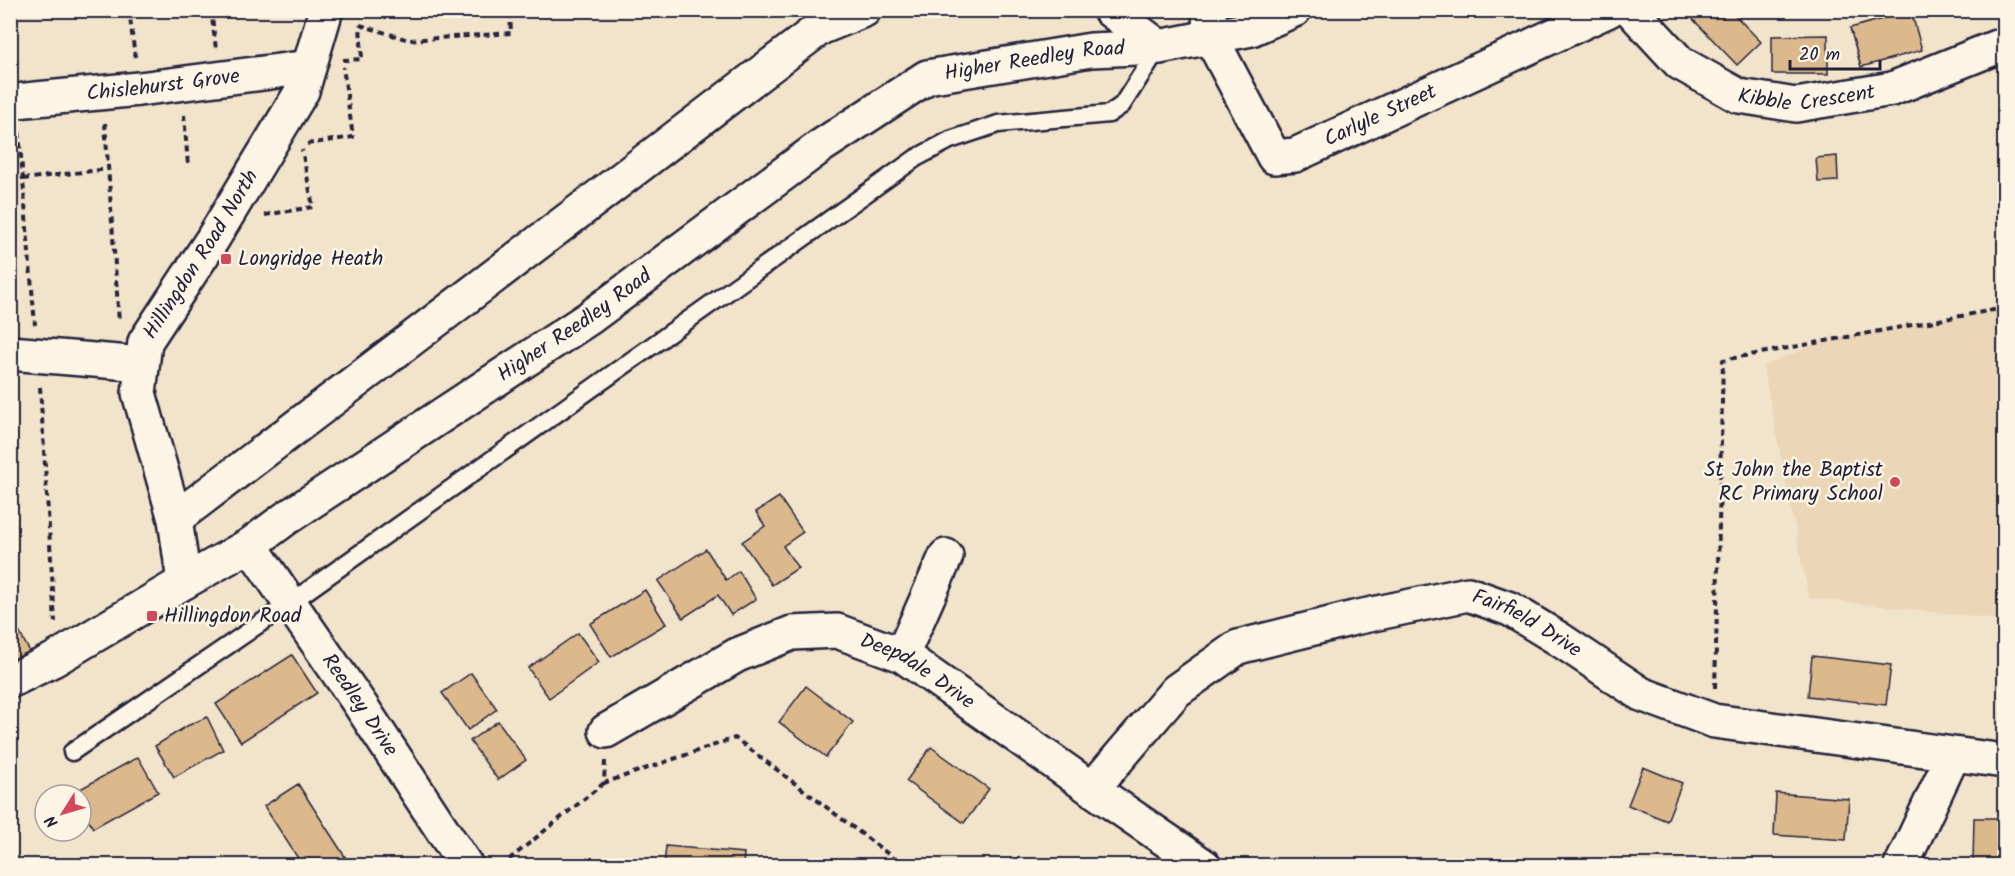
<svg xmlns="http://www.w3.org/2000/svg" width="2015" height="876" font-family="Kalam,sans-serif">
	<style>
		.built { fill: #ebd6b8 }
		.building { fill: #dcb88d; stroke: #22223b; stroke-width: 1.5 }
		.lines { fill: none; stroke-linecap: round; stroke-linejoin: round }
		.lane-casing { stroke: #22223b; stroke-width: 21 }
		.street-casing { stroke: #22223b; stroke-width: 38 }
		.secondary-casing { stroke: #22223b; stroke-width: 38 }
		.path { stroke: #22223b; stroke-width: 4; stroke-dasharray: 6 4.5; stroke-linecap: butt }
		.lane { stroke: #fcf5e5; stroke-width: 16 }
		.street { stroke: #fcf5e5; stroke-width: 33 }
		.secondary { stroke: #fcf5e5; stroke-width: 33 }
		.poi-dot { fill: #d1495b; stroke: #fcf5e5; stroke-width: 2 }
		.labels { text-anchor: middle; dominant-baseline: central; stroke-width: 5; stroke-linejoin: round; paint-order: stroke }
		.street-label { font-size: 21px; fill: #22223b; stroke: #fcf5e5 }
		.poi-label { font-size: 21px; fill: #22223b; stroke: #fcf5e5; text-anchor: start }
	</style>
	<rect width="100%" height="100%" fill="#f2e3cb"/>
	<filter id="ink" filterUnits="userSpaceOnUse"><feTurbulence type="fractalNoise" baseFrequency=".0167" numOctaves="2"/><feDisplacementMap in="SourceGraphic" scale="12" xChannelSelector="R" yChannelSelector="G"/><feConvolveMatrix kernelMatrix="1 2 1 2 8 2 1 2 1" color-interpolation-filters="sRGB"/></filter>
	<g filter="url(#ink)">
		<path class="built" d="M2004,308V620L1809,598L1763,366L1828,339Z"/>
		<path class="building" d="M1690,10H1730L1761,42L1737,65L1687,13Z
			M1911,11L1922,50L1861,67L1850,28Z
			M1828,35V74H1772V36Z
			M1837,156L1838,181L1818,182L1816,158Z
			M779,497L803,532L783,546L798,568L772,585L742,542L765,526L756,512Z
			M706,549L726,580L739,571L756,599L731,615L718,595L683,618L658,581Z
			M645,590L666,624L611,657L590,624Z
			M15,624L31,654L10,664V626Z
			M578,633L599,662L549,698L528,668Z
			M292,655L317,693L241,742L216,704Z
			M1812,656L1891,665L1886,705L1808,696Z
			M471,673L497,709L468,730L442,693Z
			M806,686L853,722L826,757L779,722Z
			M207,717L223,750L174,777L155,746L187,726Z
			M498,721L526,760L498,780L470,741Z
			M931,747L989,789L964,823L906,781Z
			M138,757L158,792L93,828L81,807V795L73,793Z
			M1643,767L1682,783L1667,821L1628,805Z
			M298,784L340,849L351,866H303L264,806Z
			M1776,793L1849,799L1846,840L1774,835Z
			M1974,818H2004V865L1973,864Z
			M666,846L744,853L743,866H664Z"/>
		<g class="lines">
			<g class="lane-casing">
				<path id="lane" d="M72,752L290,603L916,158L950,140L998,124L1109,114L1122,105L1159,47"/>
			</g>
			<g class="street-casing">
				<g id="street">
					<path d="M1110,10L1159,47"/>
					<path id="s1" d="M1209,10L1210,36L1274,157L1295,155L1609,10"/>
					<path id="s2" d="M1631,10L1680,63L1739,96L1796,105L1892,89L2004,44"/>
					<path id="s3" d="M16,101L139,89L309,67"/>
					<path d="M10,353L142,364"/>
					<path d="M175,519L820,28L864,10"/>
					<path id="s4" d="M250,545L361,706L466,866"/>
					<path id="s5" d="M184,582L175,519L139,393L145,342L212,240L302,91L326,10"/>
					<path d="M902,655L946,556"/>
					<path id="s6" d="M606,731L737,655L792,633L837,631L902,655L1092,789L1204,866"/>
					<path id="s7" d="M1092,789L1176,691L1238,647L1354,618L1468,594L1510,609L1559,639L1641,694L1714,721L2004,761"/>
					<path d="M1901,866L1953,755"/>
				</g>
			</g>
			<g class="secondary-casing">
				<g id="secondary">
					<path id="s8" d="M10,681L53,660L184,582L250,545L285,519L589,318L821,146L927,77L1091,50L1159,47L1251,29L1294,10"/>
				</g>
			</g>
			<path class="path" d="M129,10L135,57
				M211,10L216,49
				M360,25L409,40L511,33L510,13L539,10
				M10,36L14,71
				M343,60L362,59L360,25
				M184,115L188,165
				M105,123L119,322
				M19,132L35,325
				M307,144L353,137L343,67
				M23,179L108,169
				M265,215L313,207L302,150
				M40,387L55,622
				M1715,688L1723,360L2004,308
				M605,761L604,783L735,738L904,866
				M501,866L604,783"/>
			<use href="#lane" class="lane"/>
			<use href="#street" class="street"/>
			<use href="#secondary" class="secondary"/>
		</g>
	</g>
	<g class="poi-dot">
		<rect x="220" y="253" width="12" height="12" rx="3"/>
		<circle cx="1895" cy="482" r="6"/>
		<rect x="146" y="610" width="12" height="12" rx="3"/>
	</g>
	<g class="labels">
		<g class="street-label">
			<text stroke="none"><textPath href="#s8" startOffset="1208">Higher Reedley Road</textPath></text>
			<text stroke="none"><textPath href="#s3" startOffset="148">Chislehurst Grove</textPath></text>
			<text stroke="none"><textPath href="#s2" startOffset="208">Kibble Crescent</textPath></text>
			<text stroke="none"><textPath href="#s1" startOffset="278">Carlyle Street</textPath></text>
			<text stroke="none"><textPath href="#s5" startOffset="350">Hillingdon Road North</textPath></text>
			<text stroke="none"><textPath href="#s8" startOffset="668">Higher Reedley Road</textPath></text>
			<text stroke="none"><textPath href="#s7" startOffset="507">Fairfield Drive</textPath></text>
			<text stroke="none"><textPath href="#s6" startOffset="346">Deepdale Drive</textPath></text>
			<text stroke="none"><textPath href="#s4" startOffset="194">Reedley Drive</textPath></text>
		</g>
		<g class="poi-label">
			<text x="238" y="259">Longridge Heath</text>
			<text x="1883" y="470" text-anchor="end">St John the Baptist<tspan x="1883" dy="24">RC Primary School</tspan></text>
			<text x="164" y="616">Hillingdon Road</text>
		</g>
	</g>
	<rect width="2015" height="876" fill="none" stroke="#fcf5e5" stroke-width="36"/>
	<rect x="18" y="18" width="1979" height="840" fill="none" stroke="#22223b" stroke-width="2" filter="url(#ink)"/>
	<g transform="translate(63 813) rotate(233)"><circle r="28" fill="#fcf5e5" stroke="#a5a1a1" stroke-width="1.5"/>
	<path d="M0-4.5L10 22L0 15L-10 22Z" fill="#d1495b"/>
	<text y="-9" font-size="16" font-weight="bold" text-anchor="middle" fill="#22223b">N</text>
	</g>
	<path d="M1790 60v9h90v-9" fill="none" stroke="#22223b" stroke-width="3"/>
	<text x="1799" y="60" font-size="18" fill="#22223b" stroke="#fcf5e5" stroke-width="4.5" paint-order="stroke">20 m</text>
</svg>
